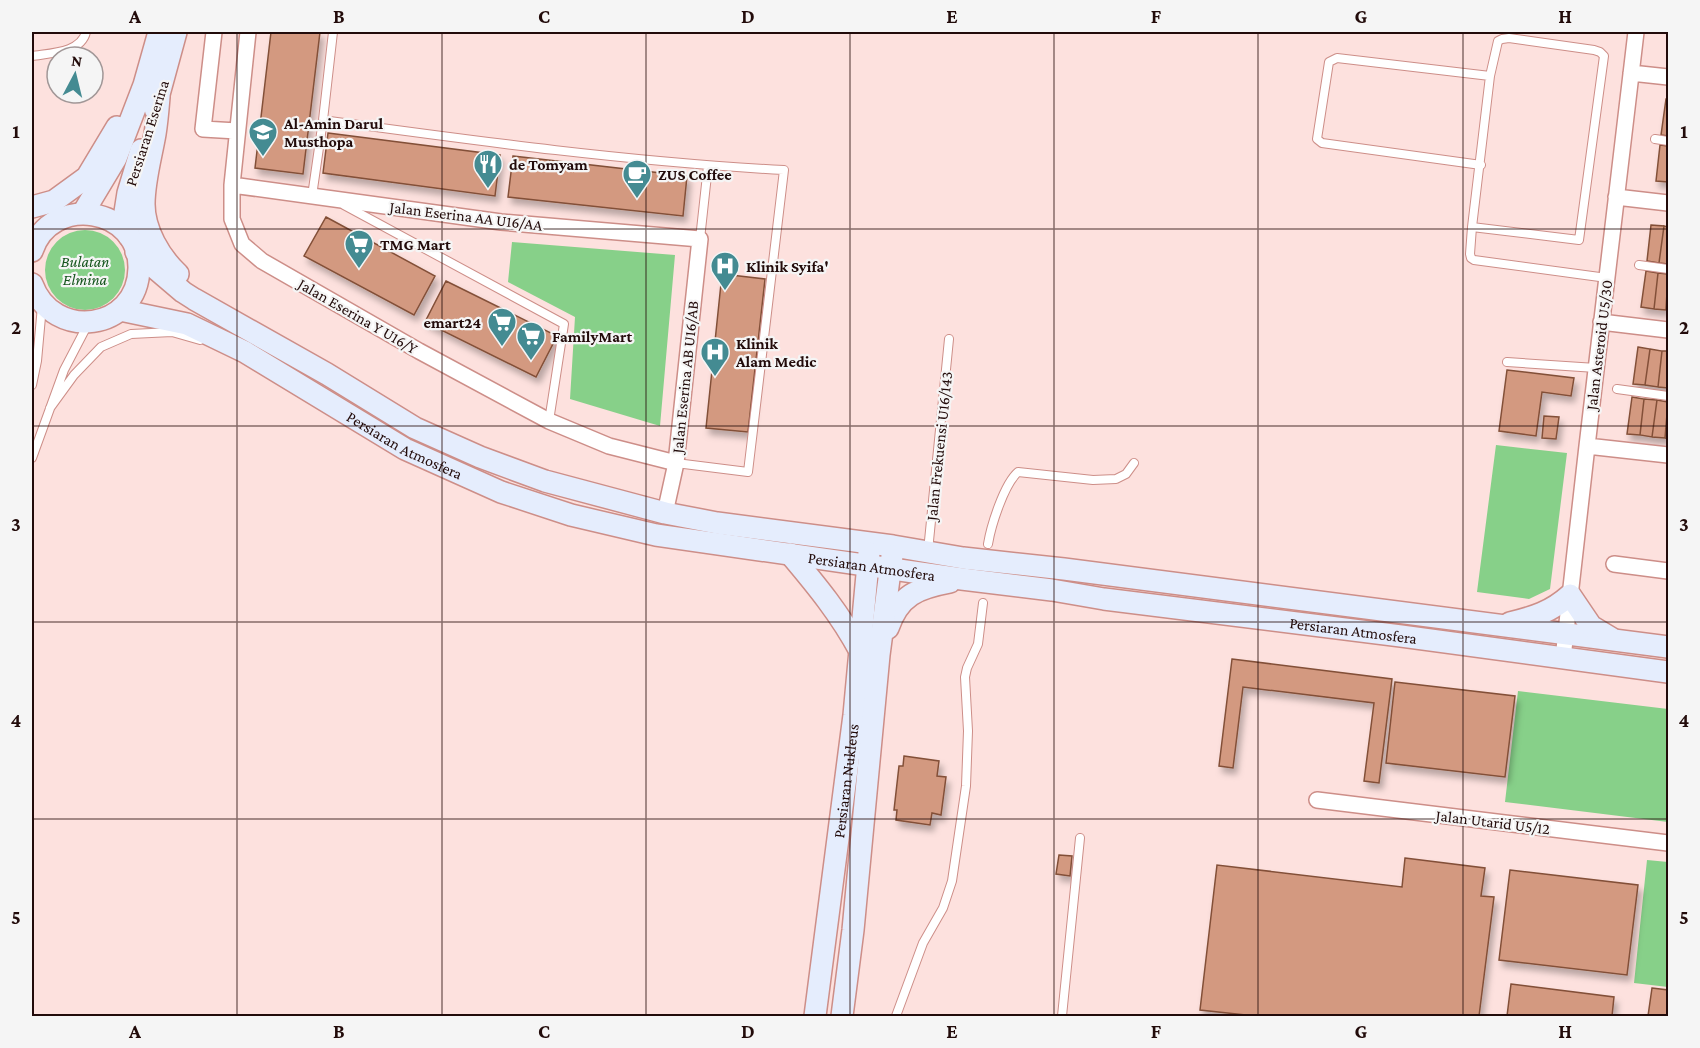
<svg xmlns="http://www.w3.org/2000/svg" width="1700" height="1048" font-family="'Crimson Pro',serif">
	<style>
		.green { fill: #87d089 }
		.building { fill: #d39980; stroke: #835038; stroke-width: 1.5; filter: url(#shadow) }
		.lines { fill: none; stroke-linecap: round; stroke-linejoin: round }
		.lane-casing { stroke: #cd8e88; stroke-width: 10 }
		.street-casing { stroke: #cd8e88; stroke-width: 18 }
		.secondary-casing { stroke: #cd8e88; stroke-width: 24 }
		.lane { stroke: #fff; stroke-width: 8 }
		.street { stroke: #fff; stroke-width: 15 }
		.secondary { stroke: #e5edfd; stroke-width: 21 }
		.grid { fill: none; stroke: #220b0a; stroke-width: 1.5; stroke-opacity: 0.55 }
		.labels { text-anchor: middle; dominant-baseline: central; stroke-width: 4.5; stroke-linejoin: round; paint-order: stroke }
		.poi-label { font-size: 16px; font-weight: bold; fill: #220b0a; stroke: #f5f5f5; text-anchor: start }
		.street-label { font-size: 16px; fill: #220b0a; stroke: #f5f5f5 }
		.park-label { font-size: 16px; font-style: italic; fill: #14551c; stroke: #f5f5f5 }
		.neatline { fill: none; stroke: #220b0a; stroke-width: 2 }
		.grid-label { font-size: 20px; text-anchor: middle; font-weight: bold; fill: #220b0a }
	</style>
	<defs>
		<filter id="shadow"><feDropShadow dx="3.5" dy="6" stdDeviation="3" flood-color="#0004"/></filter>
	</defs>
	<rect width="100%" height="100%" fill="#fde1de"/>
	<path class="green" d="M45 270a40 40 0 1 1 80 0a40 40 0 1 1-80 0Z
		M512,242L675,255L660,426L570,399L575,317L508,282Z
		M1496,445L1567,453L1550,589L1529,599L1477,592Z
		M1518,691L1668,709V822L1505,802Z
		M1647,860L1668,862V987L1634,983Z"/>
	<path class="building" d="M271,32H320L303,174L255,168Z
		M1666,99H1668V136L1661,135Z
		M328,133L500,155L495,196L323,173Z
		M1660,145L1668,146V182L1656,181Z
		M513,156L687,176L683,216L508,197Z
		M326,217L435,276L414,315L304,256Z
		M1651,225L1664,226L1659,263L1647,261Z
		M1664,226L1668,227V264L1659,263Z
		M1646,271L1658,273L1654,309L1641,307Z
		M1658,273L1668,274L1666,310L1654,309Z
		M722,274L765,279L748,432L706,428Z
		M446,281L557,336L536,377L425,322Z
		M1638,347L1650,349L1645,385L1633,384Z
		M1650,349L1662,351L1658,387L1645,385Z
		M1662,351H1668V388L1658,387Z
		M1507,370L1574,378L1571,396L1542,392L1536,436L1499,431Z
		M1632,397L1644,399L1640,435L1627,434Z
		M1644,399L1657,400L1652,437L1640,435Z
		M1657,400L1668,402L1665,438L1652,437Z
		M1668,408V439L1665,438Z
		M1544,416L1559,417L1556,439L1542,438Z
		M1232,659L1392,679L1379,783L1364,781L1374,703L1243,687L1233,768L1219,766Z
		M1395,682L1515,696L1505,777L1386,763Z
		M904,756L939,761L937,776L946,777L941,815L932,813L930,825L896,820L897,810H894L899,766H903Z
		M1059,855L1072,856L1070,876L1056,874Z
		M1405,858L1485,868L1481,896L1494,897L1479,1016H1255L1200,1010L1217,865L1402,887Z
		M1510,870L1638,885L1627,975L1499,960Z
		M1511,984L1614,997L1612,1016H1507Z
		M1652,988L1668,990V1016H1648Z"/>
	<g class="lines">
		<g class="lane-casing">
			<path id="lane" d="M1509,38L1594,50L1600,52L1604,56L1579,240L1472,227L1490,76L1498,41L1502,39Z
				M32,56C50,53 81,53 86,32
				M323,120C477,141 630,162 784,170L748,472L676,463
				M1655,139L1668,141
				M1481,165L1322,143L1317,139L1329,62L1337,58L1490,76
				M312,196L323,120L333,32
				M344,205L564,324L549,421
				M1472,227L1470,254L1471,258L1474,260L1607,278
				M700,239L708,166
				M1639,265L1668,269
				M1507,362L1596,368
				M32,385L37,361L42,306
				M1617,389L1668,396
				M50,408L74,375L101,347L131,334L172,332L200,340
				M32,458L64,370L88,324
				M988,544C991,526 1004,484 1018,472L1093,480L1116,479L1126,474L1134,463
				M928,551L949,339
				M896,1016L923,943L943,908L952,881L966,786L968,731L965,677L967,668L978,644L983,603
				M1062,1016L1080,838"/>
		</g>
		<g class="street-casing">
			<path id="street" d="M214,32L203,129L237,131
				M248,32L232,185V219L242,244L262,261L419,351L549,421L609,446L676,463
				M1631,73L1668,77
				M232,185L501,222L700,239L676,463L665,513
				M1616,197L1668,203
				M1601,322L1668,330
				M1587,446L1668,455
				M1614,564L1668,571
				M1563,658L1587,446L1636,32
				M1317,800L1668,843"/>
		</g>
		<g class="secondary-casing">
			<g id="secondary">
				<path d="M159,97C158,109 157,122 155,134C151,157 144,181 144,204C144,230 160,257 178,274"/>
				<path d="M155,109L176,32"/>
				<path d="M32,207L54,201L87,177L117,127"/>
				<path d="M83,213L116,158L144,85L159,32"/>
				<path d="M129,236L125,212L128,193L141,150"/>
				<path d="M32,251C51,193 140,207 139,268C138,331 53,342 32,284"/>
				<path d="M136,252L183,292L194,299L327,374L415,428L480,457L545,481L665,513L717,523L893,546L963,558L1064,569L1668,647"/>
				<path id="s1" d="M120,310L187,324L245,352L405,449L501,492L571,515L656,535L962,579L1052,590L1104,599L1401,636L1668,672"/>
				<path d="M790,554C817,586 840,614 860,651"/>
				<path d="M1510,623C1534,617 1551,612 1570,595L1591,626L1611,638"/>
				<path d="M888,628C899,595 918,588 950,582"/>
				<path id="s2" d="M815,1016L854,715L869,553"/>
				<path d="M842,1016L853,930L879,655L892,556"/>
			</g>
		</g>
		<use href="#lane" class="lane"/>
		<use href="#street" class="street"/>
		<use href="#secondary" class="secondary"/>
	</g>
	<path class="grid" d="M237,32V1016M442,32V1016M646,32V1016M850,32V1016M1054,32V1016M1258,32V1016M1463,32V1016M32,229H1668M32,426H1668M32,622H1668M32,819H1668"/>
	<defs>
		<g id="school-pin" transform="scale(1.5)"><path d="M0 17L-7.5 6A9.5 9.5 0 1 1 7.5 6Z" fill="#448b92" stroke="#f5f5f5"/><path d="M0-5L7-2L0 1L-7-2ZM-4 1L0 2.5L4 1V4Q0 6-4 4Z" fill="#fff"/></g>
		<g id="restaurant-pin" transform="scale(1.5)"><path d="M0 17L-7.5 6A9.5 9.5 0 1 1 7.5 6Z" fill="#448b92" stroke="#f5f5f5"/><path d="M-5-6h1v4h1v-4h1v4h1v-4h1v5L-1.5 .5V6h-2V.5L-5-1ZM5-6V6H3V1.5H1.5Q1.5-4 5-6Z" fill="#fff"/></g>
		<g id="cafe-pin" transform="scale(1.5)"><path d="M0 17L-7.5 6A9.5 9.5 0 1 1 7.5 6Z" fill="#448b92" stroke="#f5f5f5"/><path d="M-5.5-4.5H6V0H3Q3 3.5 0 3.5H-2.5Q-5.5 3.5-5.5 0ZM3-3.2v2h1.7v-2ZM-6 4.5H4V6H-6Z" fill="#fff"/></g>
		<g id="supermarket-pin" transform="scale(1.5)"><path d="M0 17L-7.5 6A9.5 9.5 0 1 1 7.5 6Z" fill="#448b92" stroke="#f5f5f5"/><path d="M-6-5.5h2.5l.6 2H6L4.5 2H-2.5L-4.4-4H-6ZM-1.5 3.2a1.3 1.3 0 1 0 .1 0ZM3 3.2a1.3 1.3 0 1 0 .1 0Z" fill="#fff"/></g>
		<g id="hospital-pin" transform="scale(1.5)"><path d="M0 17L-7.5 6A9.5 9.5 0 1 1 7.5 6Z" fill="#448b92" stroke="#f5f5f5"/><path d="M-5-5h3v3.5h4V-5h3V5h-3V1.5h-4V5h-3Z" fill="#fff"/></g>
	</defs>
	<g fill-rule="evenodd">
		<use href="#school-pin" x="263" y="132"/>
		<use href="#restaurant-pin" x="488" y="164"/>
		<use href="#cafe-pin" x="637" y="174"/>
		<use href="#supermarket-pin" x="359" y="244"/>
		<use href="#hospital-pin" x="725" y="266"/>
		<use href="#supermarket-pin" x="502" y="322"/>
		<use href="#supermarket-pin" x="531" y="336"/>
		<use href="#hospital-pin" x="715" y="352"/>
	</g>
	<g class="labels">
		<g class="poi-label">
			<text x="284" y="123">Al-Amin Darul<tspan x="284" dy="18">Musthopa</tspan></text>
			<text x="509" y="164">de Tomyam</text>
			<text x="658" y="174">ZUS Coffee</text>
			<text x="380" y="244">TMG Mart</text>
			<text x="746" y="266">Klinik Syifa'</text>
			<text x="481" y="322" text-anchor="end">emart24</text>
			<text x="552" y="336">FamilyMart</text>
			<text x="736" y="343">Klinik<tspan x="736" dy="18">Alam Medic</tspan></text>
		</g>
		<g class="street-label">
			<text transform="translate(147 133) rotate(-72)">Persiaran Eserina</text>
			<text transform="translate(466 216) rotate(7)">Jalan Eserina AA U16/AA</text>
			<text transform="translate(358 316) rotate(30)">Jalan Eserina Y U16/Y</text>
			<text transform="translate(1599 345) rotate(-83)">Jalan Asteroid U5/30</text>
			<text transform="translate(685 377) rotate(-84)">Jalan Eserina AB U16/AB</text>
			<text stroke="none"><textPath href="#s1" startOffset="318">Persiaran Atmosfera</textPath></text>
			<text transform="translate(939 446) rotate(-84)">Jalan Frekuensi U16/143</text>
			<text stroke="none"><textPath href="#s1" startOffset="804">Persiaran Atmosfera</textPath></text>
			<text stroke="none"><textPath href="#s1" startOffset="1290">Persiaran Atmosfera</textPath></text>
			<text stroke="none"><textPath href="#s2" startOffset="237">Persiaran Nukleus</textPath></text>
			<text transform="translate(1493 822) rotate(7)">Jalan Utarid U5/12</text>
		</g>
		<g class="park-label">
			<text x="85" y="261">Bulatan<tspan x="85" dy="18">Elmina</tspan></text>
		</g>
	</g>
	<rect width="1700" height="1048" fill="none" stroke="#f5f5f5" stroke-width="66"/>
	<g transform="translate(75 75) rotate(7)"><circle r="28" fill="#f5f5f5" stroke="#a19797" stroke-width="1.5"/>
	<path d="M0-4.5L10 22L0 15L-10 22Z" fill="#448b92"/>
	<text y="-9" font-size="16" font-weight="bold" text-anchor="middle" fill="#220b0a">N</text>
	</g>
	<rect x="33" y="33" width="1634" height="982" class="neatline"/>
	<g class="grid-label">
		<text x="135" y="23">A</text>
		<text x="339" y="23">B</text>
		<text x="544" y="23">C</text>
		<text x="748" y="23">D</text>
		<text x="952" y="23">E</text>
		<text x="1156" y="23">F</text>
		<text x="1361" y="23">G</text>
		<text x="1565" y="23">H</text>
		<text x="16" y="138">1</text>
		<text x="1684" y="138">1</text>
		<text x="16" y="334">2</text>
		<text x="1684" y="334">2</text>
		<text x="16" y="531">3</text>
		<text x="1684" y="531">3</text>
		<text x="16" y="727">4</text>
		<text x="1684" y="727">4</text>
		<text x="16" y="924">5</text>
		<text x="1684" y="924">5</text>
		<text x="135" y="1038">A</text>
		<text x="339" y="1038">B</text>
		<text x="544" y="1038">C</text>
		<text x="748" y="1038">D</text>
		<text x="952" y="1038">E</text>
		<text x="1156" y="1038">F</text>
		<text x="1361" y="1038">G</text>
		<text x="1565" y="1038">H</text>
	</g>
</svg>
